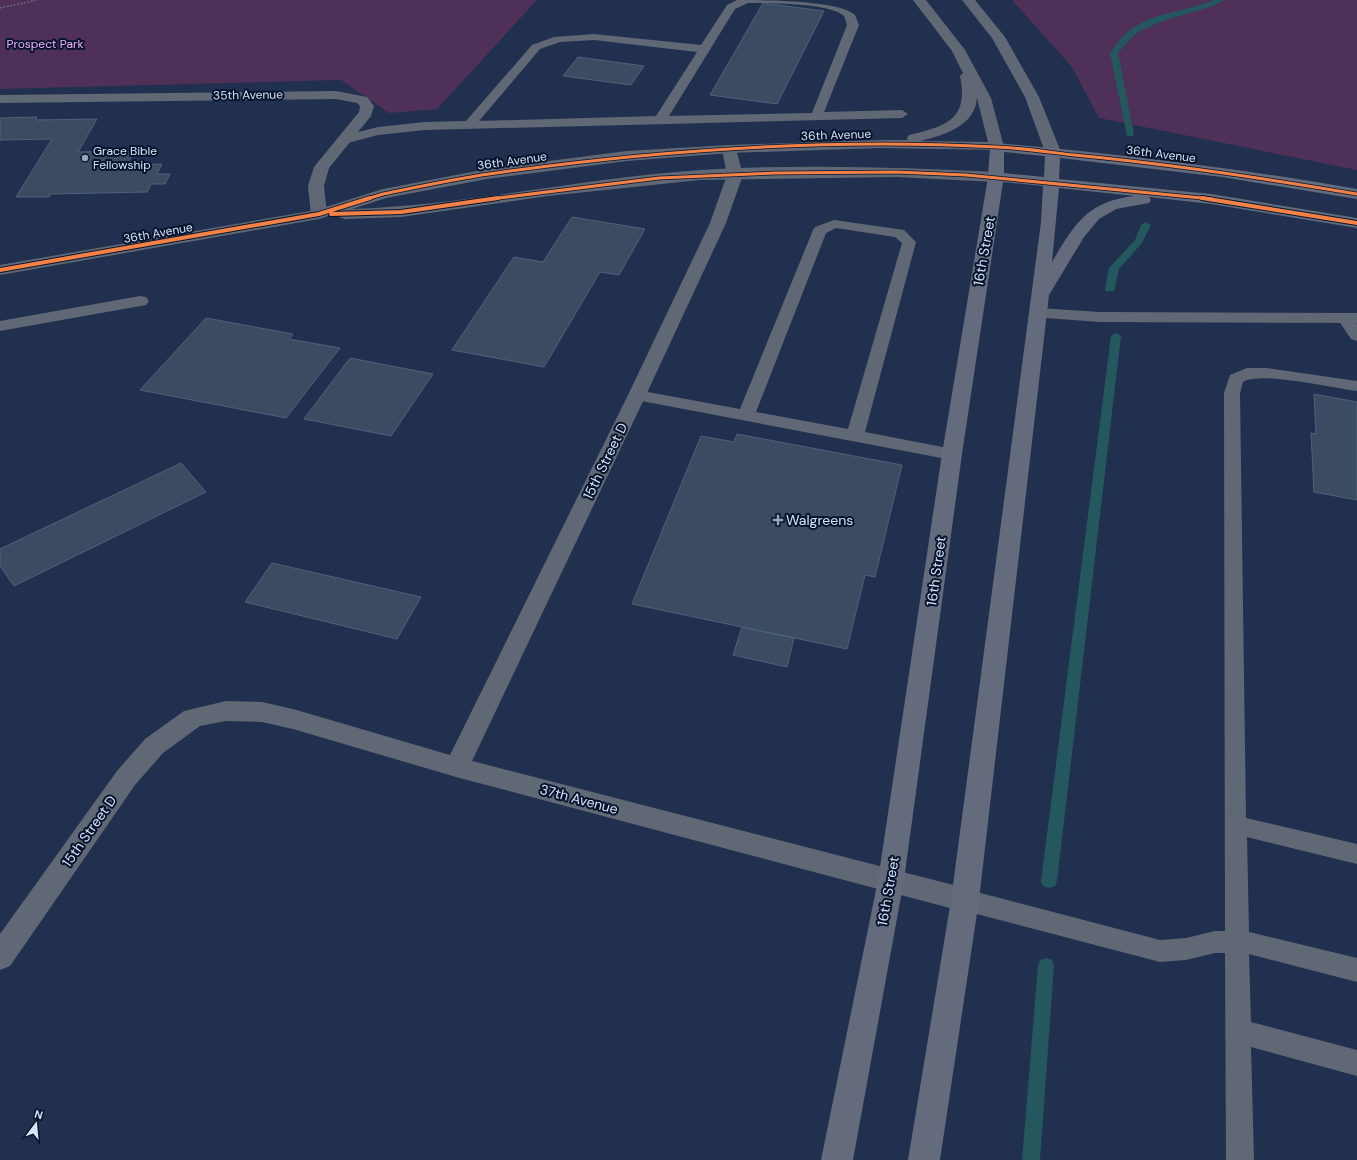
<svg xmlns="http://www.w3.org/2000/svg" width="1357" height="1160" font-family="'DM Sans',sans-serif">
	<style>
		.green { fill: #4e3058 }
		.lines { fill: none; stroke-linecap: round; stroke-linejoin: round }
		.stream { fill: #24575e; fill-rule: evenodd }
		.building { fill: #3b4c62; stroke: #4d627a }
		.path { stroke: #666d7b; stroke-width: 1.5; stroke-dasharray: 2 1.5; stroke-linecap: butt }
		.service { fill: #616875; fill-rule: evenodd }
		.minor { fill: #616875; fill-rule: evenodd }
		.tertiary { fill: #616875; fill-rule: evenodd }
		.secondary { fill: #636b7c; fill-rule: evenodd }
		.cycleway-far1-casing { stroke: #08142d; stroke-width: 4.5 }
		.cycleway-casing { stroke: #08142d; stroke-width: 6 }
		.cycleway-far1 { stroke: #f48246; stroke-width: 3 }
		.cycleway { stroke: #f48246; stroke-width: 4 }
		.poi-dot { fill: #98a4bd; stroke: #08142d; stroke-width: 1.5 }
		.labels { text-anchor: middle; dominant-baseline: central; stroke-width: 4; stroke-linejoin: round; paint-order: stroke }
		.far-park-label { font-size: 12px; fill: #f4affa; stroke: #08142d }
		.far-street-label { font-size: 12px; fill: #d7e3f8; stroke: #08142d }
		.far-poi-label { font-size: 12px; fill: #d7e3f8; stroke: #08142d; text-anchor: start }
		.street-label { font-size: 14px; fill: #d7e3f8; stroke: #08142d }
		.poi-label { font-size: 14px; fill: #d7e3f8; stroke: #08142d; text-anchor: start }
	</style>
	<rect width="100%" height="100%" fill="#22304f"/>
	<path class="green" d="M0,0H537L437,109L389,113L341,80L0,89Z
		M1012,0H1357V170L1099,118L1072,67Z"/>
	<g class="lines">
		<path class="stream" d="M1214,0H1225L1213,6L1160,22L1140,31L1130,39L1118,53L1134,134L1133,136H1127L1110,53C1116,45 1122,36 1130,30C1154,12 1188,11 1214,0Z
			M1146,222L1151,225L1142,243L1119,269L1114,291H1106L1105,289L1109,268L1135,240L1141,225Z
			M1116,333L1121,336L1057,881L1055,886L1049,888L1043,886L1041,881L1111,336Z
			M1046,958L1052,960L1054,966L1040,1160H1022L1038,966L1040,960Z"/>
	</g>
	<path class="building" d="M763,3L824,11L777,104L710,95Z
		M578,57L644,66L631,85L563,76Z
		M37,117L36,120L97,119L78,152L134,151L127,165L162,164L157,174H170L165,184H151L147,192L51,194L49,197H16L52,139L0,140V118Z
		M572,217L645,229L619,275L600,272L544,367L452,350L514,257L543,262Z
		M206,318L293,334L289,339L340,348L286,418L140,390Z
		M350,358L433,374L391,436L304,419Z
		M1314,394L1357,402V500L1314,492L1311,433L1316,434Z
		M737,434L902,465L875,577L865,575L847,649L632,604L701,436L734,442Z
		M181,463L206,492L14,586L0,566V549Z
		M272,563L421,597L397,639L245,602Z
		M742,627L794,638L787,667L733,655Z"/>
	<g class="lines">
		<path class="path" d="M0,8L37,0"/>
		<path class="service" d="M737,0C762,0 837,0 854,14C856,16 857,21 859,25L824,112L902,110L908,114L902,118L425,130L378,135L344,144L338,140L339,137L378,127L425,122L466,121L532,45L554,37L594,34L701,45L727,5ZM748,3C768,3 830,3 844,16C845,18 846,22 847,25L812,113L669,116L735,9ZM594,40L697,52L656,116L479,121L540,49L560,42Z
			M834,220L904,230L916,242L865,432L958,450L961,454L958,458L952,460L631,399L629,395L631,391L637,390L740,409L813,230L815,227ZM836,228L895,237L902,243L848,429L756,412L826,233Z
			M1345,313L1350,315L1357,324V341L1351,339L1337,318L1340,315Z
			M1247,368H1267L1357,381V391C1333,388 1262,371 1243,382L1240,393L1246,818L1357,844V864L1247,837L1249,932L1357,958V982L1249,954L1251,1022L1357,1050V1076L1251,1047L1254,1160H1226L1225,953H1215L1186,960L1160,962L965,911L957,908L953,900L957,892L965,889L1160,940L1186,938L1215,931H1225L1224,393L1230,375Z"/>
		<path class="minor" d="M336,91L367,97L374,106L371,116L329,168L324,186L327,214L325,217L319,219L313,217L311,214L308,186L314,167L359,112L360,106L357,103L336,99L0,103V95Z
			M729,145L734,146L736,149L743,175L726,223L646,395L472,761L965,888L975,891L979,900L975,909L965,912L456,777L293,729L262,722L226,721L200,726L163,753L135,785L10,966L0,970V934L117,771L145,739L184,711L226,701L262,702L293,709L450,755L628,395L710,223L727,175L722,149L724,146Z
			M140,296L146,297L149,301L146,305L0,331V321Z
			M1038,308L1100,312L1357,313V323L1100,322L1032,317L1029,313L1032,309Z"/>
		<path class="tertiary" d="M913,0H926L965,50L991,98L1004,147L1002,150L879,148L729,153L627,161L487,179L386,198L352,209C468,205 583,178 700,170C799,164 898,167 996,172L1001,174L1004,177L1001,180L996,182L897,177L700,180L548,196L401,217L345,219L339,217L337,213L319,219L0,275V265L316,210L383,189L487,169L627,151L729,145L879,140H908L907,138L909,135C946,126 969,120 960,76L963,73L952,51ZM977,98L988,142L921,141C944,135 975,126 977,98Z
			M962,0H975L1005,37L1039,97L1061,152L1058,155H1048L1045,152L1025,97L992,38Z"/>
		<path class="secondary" d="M997,143C1118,154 1238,168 1357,189V199L1222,177L1060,158L1059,179L1211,194L1357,218V228L1211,204L1149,197L1151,200L1149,203L1116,209L1099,219L1084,237L1049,295L979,900L940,1160H908L951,900L1041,222L1043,186L1003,182L962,454L904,880L853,1160H821L878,880L942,454L988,177L990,147L992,144ZM1004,152L1045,156L1044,177L1004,173ZM1059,188L1135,196C1088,201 1075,223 1052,262Z"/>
		<g class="cycleway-far1-casing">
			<path id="cycleway-far1" d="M367,199L383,194C418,187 454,179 489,174C656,150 827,138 996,147C1022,148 1048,152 1074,155C1169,164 1263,178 1357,194
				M491,199L659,178L776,173L897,172L966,175L1212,199"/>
		</g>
		<g class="cycleway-casing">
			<path id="cycleway" d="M1202,198L1357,223
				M331,214L401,212L498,198
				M0,270L319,214L370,198"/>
		</g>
		<use href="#cycleway-far1" class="cycleway-far1"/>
		<use href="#cycleway" class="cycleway"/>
	</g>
	<g class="poi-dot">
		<circle cx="85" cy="158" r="4"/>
		<path d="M776 514h4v4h4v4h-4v4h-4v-4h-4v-4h4z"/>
	</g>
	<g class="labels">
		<g class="far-park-label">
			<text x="45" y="44">Prospect Park</text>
		</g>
		<g class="far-street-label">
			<text transform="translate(248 95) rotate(-1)">35th Avenue</text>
			<text transform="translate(836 135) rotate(-2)">36th Avenue</text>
			<text transform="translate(1161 154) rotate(7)">36th Avenue</text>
			<text transform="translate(512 161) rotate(-8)">36th Avenue</text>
			<text transform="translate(158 233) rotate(-10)">36th Avenue</text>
		</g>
		<g class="far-poi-label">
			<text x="93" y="151">Grace Bible<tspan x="93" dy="14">Fellowship</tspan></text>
		</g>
		<g class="street-label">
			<text transform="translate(984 251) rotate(-80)">16th Street</text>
			<text transform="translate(605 461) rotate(-64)">15th Street D</text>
			<text transform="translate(936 571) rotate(-82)">16th Street</text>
			<text transform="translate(579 799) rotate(15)">37th Avenue</text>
			<text transform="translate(89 831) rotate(-55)">15th Street D</text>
			<text transform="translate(888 891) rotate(-80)">16th Street</text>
		</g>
		<g class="poi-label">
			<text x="786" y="520">Walgreens</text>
		</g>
	</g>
	<g transform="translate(36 1124) rotate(16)" stroke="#08142d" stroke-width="3" paint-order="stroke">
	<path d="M0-3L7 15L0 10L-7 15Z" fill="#d7e3f8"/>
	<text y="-6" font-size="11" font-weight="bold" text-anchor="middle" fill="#d7e3f8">N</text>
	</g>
</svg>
